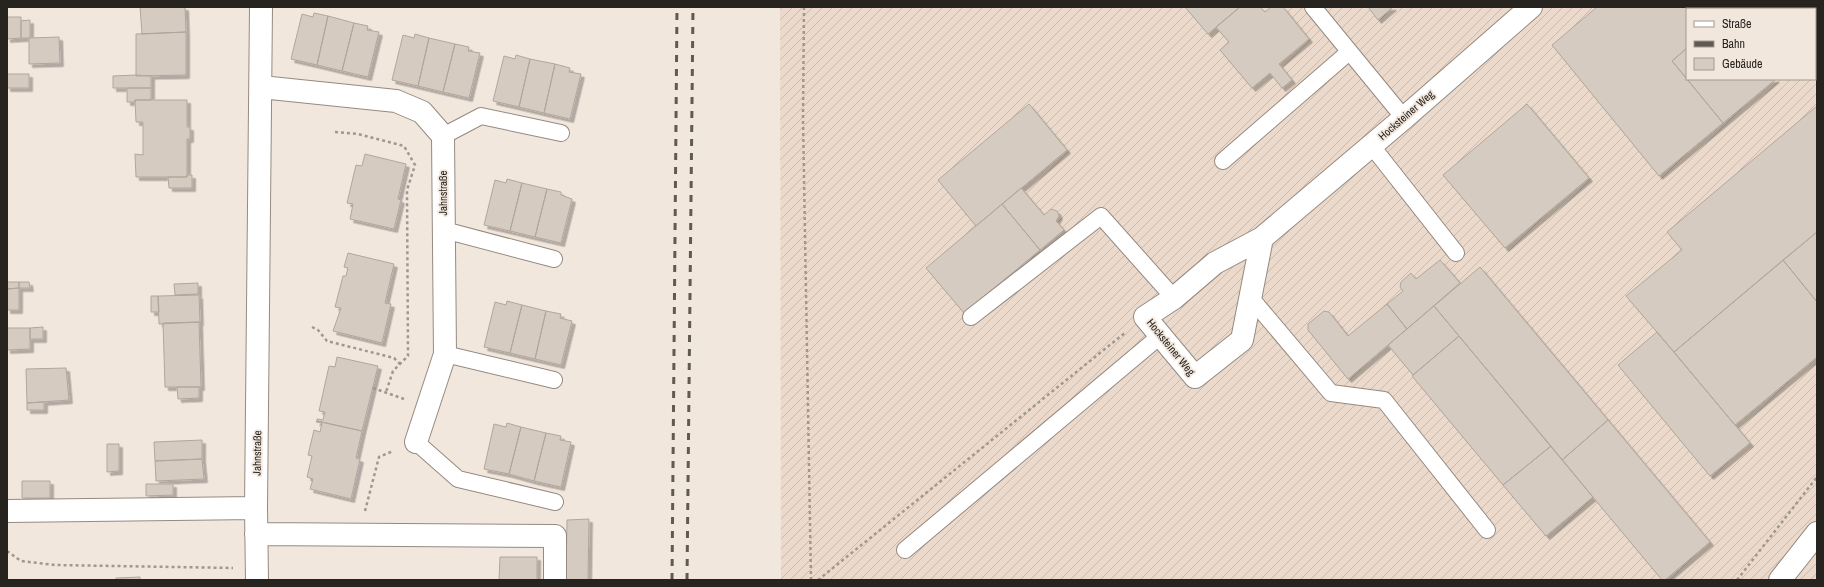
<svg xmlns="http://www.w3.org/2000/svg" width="1824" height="587" font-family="'Archivo Narrow',sans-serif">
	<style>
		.industrial { fill: url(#industrial-furrows); fill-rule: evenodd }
		.building { fill: #d6cbc1; stroke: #b1a69d; filter: url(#shadow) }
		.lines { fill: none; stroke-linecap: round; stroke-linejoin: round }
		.lane-casing { stroke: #958a81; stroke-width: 18 }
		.street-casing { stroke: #958a81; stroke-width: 24 }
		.secondary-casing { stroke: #958a81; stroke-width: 24 }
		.path { stroke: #a09890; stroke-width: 2.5; stroke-dasharray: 3 3; stroke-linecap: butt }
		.lane { stroke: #fff; stroke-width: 16 }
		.street { stroke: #fff; stroke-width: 22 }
		.secondary { stroke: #fff; stroke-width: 22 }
		.rail { stroke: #5f5a54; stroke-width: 3; stroke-dasharray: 7 7; stroke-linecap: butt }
		.labels { text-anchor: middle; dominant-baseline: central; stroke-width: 3.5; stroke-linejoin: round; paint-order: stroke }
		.street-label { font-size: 11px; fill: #27231f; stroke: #f2e7dd }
	</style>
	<defs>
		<pattern id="industrial-furrows" width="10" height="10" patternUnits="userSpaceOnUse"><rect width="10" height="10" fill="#ebdacb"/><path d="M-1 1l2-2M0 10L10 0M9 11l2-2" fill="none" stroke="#cabbae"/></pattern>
		<filter id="shadow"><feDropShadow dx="3.5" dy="3.5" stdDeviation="0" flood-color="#0004"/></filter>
	</defs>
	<rect width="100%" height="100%" fill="#f2e7dd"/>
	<path class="industrial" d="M780,7H1817V580H781ZM1687,9H1815V79H1687Z"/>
	<path class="building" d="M140,7H185L186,32L142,34Z
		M1185,7H1240L1208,34Z
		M1240,7H1260L1265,12L1271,7H1283L1309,39L1279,64L1292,80L1282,88L1270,73L1252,88L1220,50L1229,42L1216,27Z
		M1368,7H1393L1378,20Z
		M1597,7H1692L1694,9H1687V48L1672,61L1723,123L1659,176L1552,45Z
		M1737,7H1783L1785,9H1734Z
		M1783,7H1817V23L1815,24V9H1785Z
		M314,13L328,16L317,65L291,59L302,14L313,17Z
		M328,16L354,23L342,71L317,65Z
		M7,17H21V38L7,39Z
		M30,20V38H21V21Z
		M354,23L368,26L367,30L379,32L368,77L342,71Z
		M186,32V75L136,76V34Z
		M415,34L429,38L418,86L392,80L403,35L414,38Z
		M59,37L60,63L29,64V38Z
		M429,38L455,44L443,92L418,86Z
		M455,44L469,47L468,51L480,53L469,98L443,92Z
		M1687,48V79L1672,61Z
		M516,55L530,59L519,107L493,101L504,56L515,59Z
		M530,59L555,64L544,113L519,107Z
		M555,64L570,68L569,72L581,74L570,119L544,113Z
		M7,74H29V88H7Z
		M136,75L151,76V88H113V76Z
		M1687,79H1776L1723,123Z
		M127,88H151V100H135V102H127Z
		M135,100H187V127H190V139H187V177H136L135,154L143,155V122H136Z
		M1029,104L1067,150L976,226L938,180Z
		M1527,104L1589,178L1505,248L1443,175Z
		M1817,106V232L1674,352L1626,296L1682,250L1667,232Z
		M365,154L406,164L398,199L401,200L394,229L350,219L353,204L347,203L356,165L362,166Z
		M187,175H192V188H169L168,177H187Z
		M507,179L522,183L510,231L484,225L495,180L506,183Z
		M522,183L547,189L535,237L510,231Z
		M1021,188L1044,215L1051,209L1057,211L1059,216L1056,221L1064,230L1040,250L1002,204Z
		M547,189L561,192V195L572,199L561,243L535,237Z
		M1002,204L1040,250L964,313L926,268Z
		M1817,232V302L1783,260Z
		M348,253L394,264L385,303L391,304L382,343L333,331L341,308L335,307L343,276H346L348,268L344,267Z
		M1440,260L1460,283L1407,329L1387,304L1403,291L1400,287L1401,282L1411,273L1416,279Z
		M1783,260L1817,302V357L1735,425L1674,352Z
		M1480,267L1608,420L1562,460L1434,306Z
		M7,282H19V288L7,289Z
		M19,282H29L30,288H19Z
		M198,283V294L175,295L174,284Z
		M19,288V310H7V289Z
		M199,295L200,322L159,324L158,296Z
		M151,296H158L159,312H151Z
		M507,301L522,305L510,353L484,347L495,302L506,305Z
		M1387,304L1407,329L1348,379L1308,330V324L1324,311L1329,312L1348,336Z
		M522,305L546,311L535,359L510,353Z
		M1434,306L1459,336L1413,375L1388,345Z
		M546,311L561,314L560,318L572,321L561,365L535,359Z
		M199,322L201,387H165L163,323Z
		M43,327V339H30V328Z
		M7,328H30V349L7,350Z
		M1657,332L1750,443L1710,476L1618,365Z
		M1459,336L1551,446L1503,485L1412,376Z
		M337,357L378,366L362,431L317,421V419L323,420L325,412L319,411L329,366L335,367Z
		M66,368L69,400L27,403L26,369Z
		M177,387H199V398L178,399Z
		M44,402V410H27V403Z
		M1608,420L1710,542L1665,580H1662L1562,460Z
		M317,421L362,431L356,458L360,459L351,499L310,489L313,479L307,477L312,456L308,455L314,430L320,432L322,423L316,422Z
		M507,423L521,427L509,474L484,469L494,424L506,427Z
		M521,427L546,433L534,481L509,474Z
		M546,433L561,436L560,440L571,442L561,487L534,481Z
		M202,440V459L155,461L154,442Z
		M107,444H119V471L107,472Z
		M1551,446L1593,497L1546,536L1503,485Z
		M202,459L204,479L156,481L155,461Z
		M22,481H50V498H22Z
		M146,484H173V495L146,496Z
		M589,519L588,580H566L567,520Z
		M500,557H537V580H499Z
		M140,577V580H116V578Z"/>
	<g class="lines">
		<g class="lane-casing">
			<path id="lane" d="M1313,7L1404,118
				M443,136L481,116L561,133
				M1371,145L1456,253
				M1223,161L1349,52
				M444,230L554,259
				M1250,297L1331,393L1384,400L1487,530
				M971,317L1101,216L1174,298
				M445,354L554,380
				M416,442L458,479L555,502
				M905,550L1160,336"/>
		</g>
		<g class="street-casing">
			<path id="street" d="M261,87L396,101L422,112L443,136L445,354L416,442
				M1262,238L1242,340L1195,377L1145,317L1174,298L1215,263L1262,238L1404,118L1531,7
				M7,511L256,508
				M256,534L555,536V580
				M257,580L256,508L261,7"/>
		</g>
		<g class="secondary-casing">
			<path id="secondary" d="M1780,580L1817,533"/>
		</g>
		<path class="path" d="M804,7L803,119L811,580
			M335,132L358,134L404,146L415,165L407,190L408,356L393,371L386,392
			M312,327L318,330L327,341L394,358L400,364
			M373,388L404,399
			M365,511L379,457L393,451
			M7,551L21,561L55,565L233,568
			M818,580L1126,332
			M1737,580L1817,477"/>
		<use href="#lane" class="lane"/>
		<use href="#street" class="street"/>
		<use href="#secondary" class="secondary"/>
		<path class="rail" d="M672,580L677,7
			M687,580L693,7"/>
	</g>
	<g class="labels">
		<g class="street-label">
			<text transform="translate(1406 115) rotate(-41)">Hocksteiner Weg</text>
			<text transform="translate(443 193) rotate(-90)">Jahnstraße</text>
			<text transform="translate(1171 347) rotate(51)">Hocksteiner Weg</text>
			<text transform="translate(257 453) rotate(-89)">Jahnstraße</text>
		</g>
	</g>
	<rect width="1824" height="587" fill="none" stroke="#27231f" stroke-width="16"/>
	<rect x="1686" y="8" width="130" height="72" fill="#f2e7dd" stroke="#a19991"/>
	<rect x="1694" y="21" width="20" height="6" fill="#ffffff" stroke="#a19991"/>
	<text x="1722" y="28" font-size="12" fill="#27231f">Straße</text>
	<rect x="1694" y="41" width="20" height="6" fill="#5f5a54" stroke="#a19991"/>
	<text x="1722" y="48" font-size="12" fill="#27231f">Bahn</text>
	<rect x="1694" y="58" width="20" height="12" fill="#d6cbc1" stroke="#a19991"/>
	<text x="1722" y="68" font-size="12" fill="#27231f">Gebäude</text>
</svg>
